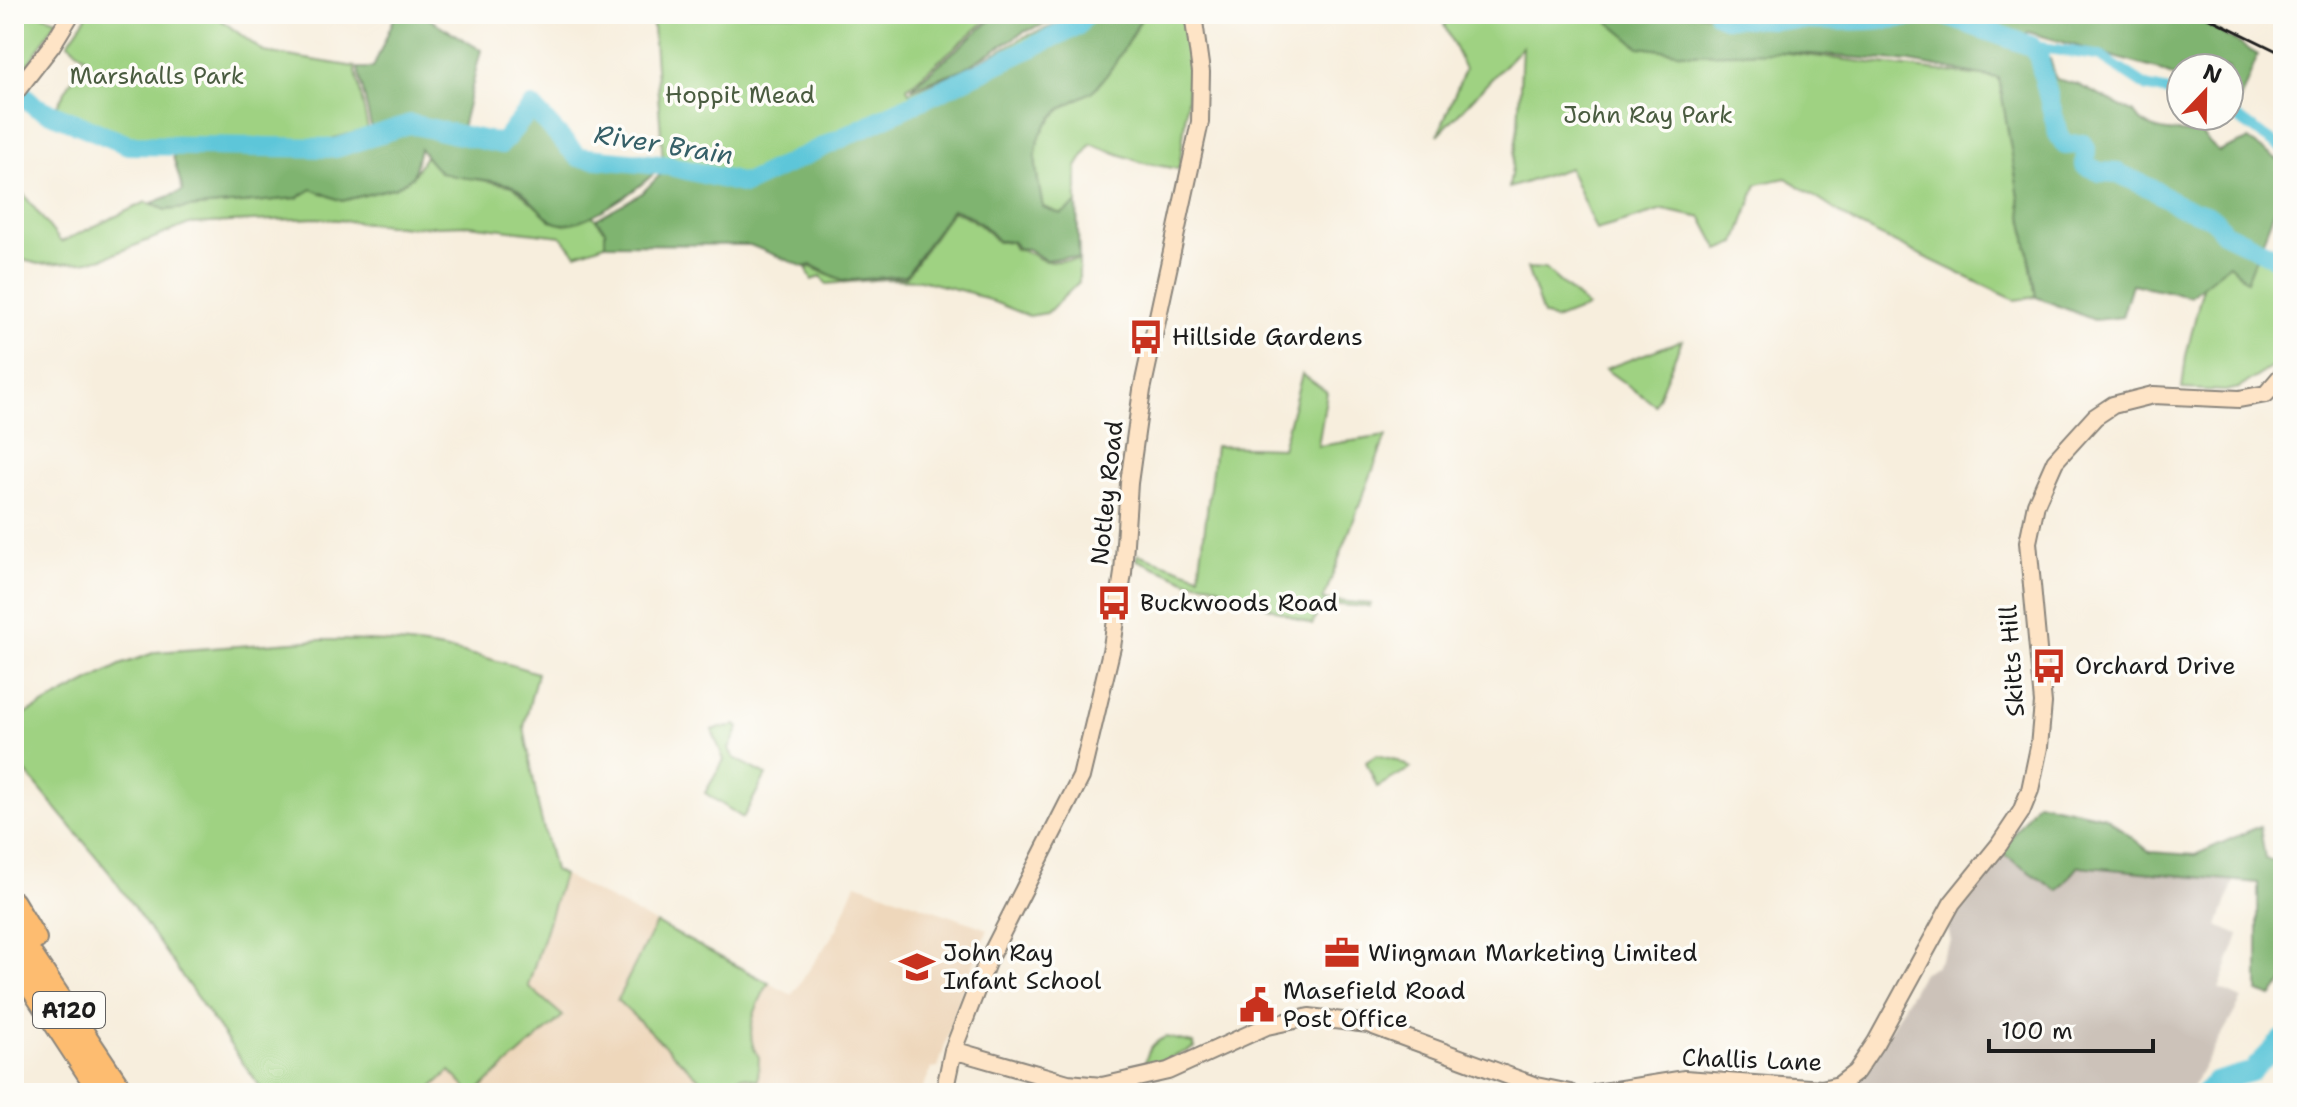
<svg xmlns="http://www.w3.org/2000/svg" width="2297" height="1107" font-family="'Shantell Sans',sans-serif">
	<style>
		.built { fill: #eed7bb }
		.industrial { fill: #ccc2b9 }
		.green { fill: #9fd282; stroke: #5e774f; stroke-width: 2 }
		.forest { fill: #7fb470; stroke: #4e6846; stroke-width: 2 }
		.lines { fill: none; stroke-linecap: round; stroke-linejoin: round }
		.canal { stroke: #5dc6d9; stroke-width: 11 }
		.river { stroke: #5dc6d9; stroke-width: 20 }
		.secondary-casing { stroke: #8a857c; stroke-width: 20 }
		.highway-casing { stroke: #8a857c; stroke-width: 24 }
		.secondary { stroke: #fee4c6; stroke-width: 16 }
		.highway { stroke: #fdbc70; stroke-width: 20 }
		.rail { stroke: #1c1c1c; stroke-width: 3 }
		.labels { text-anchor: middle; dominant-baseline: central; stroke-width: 7; stroke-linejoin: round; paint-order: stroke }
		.shield { fill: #fdfcf7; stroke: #605f5e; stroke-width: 2 }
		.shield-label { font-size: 22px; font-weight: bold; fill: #1c1c1c }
		.park-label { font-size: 24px; fill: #4a5c40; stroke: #fdfcf7 }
		.poi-label { font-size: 24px; fill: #1c1c1c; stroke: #fdfcf7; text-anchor: start }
		.street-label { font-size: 24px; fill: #1c1c1c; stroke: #fdfcf7 }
		.water-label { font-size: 26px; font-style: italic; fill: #366068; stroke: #fdfcf7 }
	</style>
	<rect width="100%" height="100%" fill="#fdfcf7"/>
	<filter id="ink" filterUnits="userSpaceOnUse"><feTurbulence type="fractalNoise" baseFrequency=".0125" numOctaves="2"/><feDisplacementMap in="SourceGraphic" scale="16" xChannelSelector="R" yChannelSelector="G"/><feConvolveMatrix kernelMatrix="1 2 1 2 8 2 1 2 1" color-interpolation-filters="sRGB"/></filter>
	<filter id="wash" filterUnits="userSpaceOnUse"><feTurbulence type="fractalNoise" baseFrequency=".006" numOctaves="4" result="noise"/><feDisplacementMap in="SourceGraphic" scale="32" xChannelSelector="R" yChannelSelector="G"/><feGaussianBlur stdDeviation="1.8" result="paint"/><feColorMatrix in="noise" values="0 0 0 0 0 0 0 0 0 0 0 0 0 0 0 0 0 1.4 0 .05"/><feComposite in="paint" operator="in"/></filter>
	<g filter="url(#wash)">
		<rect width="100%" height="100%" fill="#f7eedd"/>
		<path class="built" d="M320,640H382L442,649L493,658L537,673L524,727L539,810L554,870L792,995L837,929L856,883L988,929L958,1002L938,1068L931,1069L921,1093H264L109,872L14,758V720L120,665L156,652Z"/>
		<path class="industrial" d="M2000,852L2079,866L2234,881L2218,926L2239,935L2219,989L2242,999L2189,1093H1842L1867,1070L1922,973L1937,965L1951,941L1948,928L1971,887Z"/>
		<path class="green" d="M14,14H40L57,20L25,69L14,66Z
			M88,14H213L264,52L355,67L368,129L327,140L130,137L56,107L85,57L68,43Z
			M652,14H994L907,88L909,92L970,67L1024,37L1072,19L1077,14H1082L1074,24L888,107L745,184L663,161Z
			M1144,14H1188C1192,67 1186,117 1179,169L1143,163L1091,144L1077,167V204L1061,214L1042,207C1037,167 1025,141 1060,110C1069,102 1082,98 1092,91C1105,80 1134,31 1144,14Z
			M1449,14H1665L1719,45L1999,78L2036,297L2015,300L2000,293L1858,225L1786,178L1757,184L1736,243L1719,250L1702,218L1663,210L1596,230L1569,168L1509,188L1518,127L1522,47L1438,135L1465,69L1444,25Z
			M425,156L440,172L513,186L552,221L564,225L592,215L605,230V244L576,254L561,236L468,225L408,227L317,218L189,224L104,258L83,262L39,264L14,258V182L61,242L146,202L165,210L297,198L312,189L342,201L396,187L413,176Z
			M952,211C968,215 987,229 997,242H1011L1015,249C1031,250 1035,259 1046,261C1057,263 1067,258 1079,261V282L1047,313L1029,316L971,293L920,280L887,279L826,284L821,276L812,280L806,268L811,267L843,282L906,277Z
			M2218,237L2267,259L2283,272V360L2239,388L2225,391L2182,389L2186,356L2202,290L2197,266Z
			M1527,268L1545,269L1588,307L1555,320L1543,315Z
			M1682,340L1655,405L1605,369Z
			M1302,374L1327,392L1318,446L1386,436L1323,600L1371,604L1370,607L1322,604L1312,625L1212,584L1188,581L1137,560L1138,554L1199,575L1215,446L1282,448Z
			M320,640C398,639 463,648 537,673L524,727L539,810L554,870L563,875L528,986L563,1016L475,1093H471L450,1071L426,1093H264L109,872L14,758V720L120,665L156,652Z
			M736,725L739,728L729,749L734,758L766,775L743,818L705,793L724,760L712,730Z
			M1377,755L1396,760L1411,768L1377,787L1366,762Z
			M656,923L769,983C756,1005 742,1035 759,1057L758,1080L742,1076L710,1089L617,1000Z
			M1166,1037L1193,1043L1195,1048L1144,1068C1147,1052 1150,1043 1166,1037Z"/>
		<path class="forest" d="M396,14H421L481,50L460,136L503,146L532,111L578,160L659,168C644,186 577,234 554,222C539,214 530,194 513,186C494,178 455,180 441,172C433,168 426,155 420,149L413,176L396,187L342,201L312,189L297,198L165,210L152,203L183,191L172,153L338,152L374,140L358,68H373Z
			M998,14H1074L1024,32L963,69L911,88Z
			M1090,14H1144C1132,34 1109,78 1092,91C1082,98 1069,102 1060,110C1025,141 1036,168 1043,207L1061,214L1077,204L1079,259L1067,257L1045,260L1028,249L1017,248L1012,241H998C987,227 969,213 952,209L906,275L843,281L811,265L804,267L750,245L605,244V230L596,219L642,193L666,169L745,188L1078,29Z
			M1599,14H2189L2258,55L2238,105L2229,101V68H2181V80L2156,69L2028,32L2012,49L2050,59L2056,79L2079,85L2134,113C2147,134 2178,132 2200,133L2219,152L2248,140L2283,163V188L2247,281L2229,264L2190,296L2132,284L2122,317L2094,320L2036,297L1999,78L1910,62L1784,52L1692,54L1639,47Z
			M2037,802L2106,817L2150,852L2195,855L2260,826L2265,859L2277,861L2283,939V982L2272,997L2258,992V883L2079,866L2058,891L2000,852Z"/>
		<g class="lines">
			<path class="canal" d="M2031,46L2100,56L2147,87L2181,94
				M2229,112L2283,149"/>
			<path class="river" d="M1718,14L1725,17C1795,20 1865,25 1933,14
				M1940,14L2031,46L2038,55L2058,134L2065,145L2083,144L2086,149L2085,165L2100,172L2118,173L2158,192L2179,206L2208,216L2215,220L2223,232L2283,261
				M14,86L36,107L128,145L336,148L410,124L501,144L532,107L578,157L670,166L745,184L1077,26L1086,14
				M2204,1093L2215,1082L2251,1072L2283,1039"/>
		</g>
	</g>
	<g filter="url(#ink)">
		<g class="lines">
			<g class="secondary-casing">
				<path id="secondary" d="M14,94L52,45L71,14
					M953,1050L1068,1083L1102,1086L1168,1071L1267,1026L1309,1017L1368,1024L1536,1086L1570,1093
					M944,1093L953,1050L988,960L1081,777L1112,647L1123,573L1129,483L1142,390L1200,122L1201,72L1193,14
					M1596,1093L1685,1079L1822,1089L1839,1085L1856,1072L1876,1042L1952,903L1999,845L2021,812L2030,790L2039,747L2043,703L2028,542L2036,504L2055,461L2095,417L2113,405L2153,395L2239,399L2266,394L2283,374"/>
			</g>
			<g class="highway-casing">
				<path id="highway" d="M14,902L36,939
					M14,928L124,1093
					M14,962L100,1093"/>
			</g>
			<use href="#secondary" class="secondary"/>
			<use href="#highway" class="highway"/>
			<path class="rail" d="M2201,14L2283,54"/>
		</g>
	</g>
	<defs>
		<g id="bus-bare" transform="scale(2.76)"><path d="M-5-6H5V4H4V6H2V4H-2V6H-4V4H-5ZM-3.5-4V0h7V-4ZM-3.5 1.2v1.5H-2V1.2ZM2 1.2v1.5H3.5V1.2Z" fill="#c8321e" stroke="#fdfcf7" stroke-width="2.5" paint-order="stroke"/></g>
		<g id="office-bare" transform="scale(2.76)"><path d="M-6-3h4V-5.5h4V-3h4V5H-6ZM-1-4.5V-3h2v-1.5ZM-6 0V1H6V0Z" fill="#c8321e" stroke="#fdfcf7" stroke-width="2.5" paint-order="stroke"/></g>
		<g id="school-bare" transform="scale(2.76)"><path d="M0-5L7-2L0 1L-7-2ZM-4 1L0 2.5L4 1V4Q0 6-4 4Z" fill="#c8321e" stroke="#fdfcf7" stroke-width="2.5" paint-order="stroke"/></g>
		<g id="civic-bare" transform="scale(2.76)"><path d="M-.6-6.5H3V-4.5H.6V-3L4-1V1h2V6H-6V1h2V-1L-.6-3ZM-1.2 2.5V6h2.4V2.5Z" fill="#c8321e" stroke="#fdfcf7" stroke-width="2.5" paint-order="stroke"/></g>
	</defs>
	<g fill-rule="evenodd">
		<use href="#bus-bare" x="1146" y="337"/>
		<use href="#bus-bare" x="1114" y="603"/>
		<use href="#bus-bare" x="2049" y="666"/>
		<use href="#office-bare" x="1342" y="953"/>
		<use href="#school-bare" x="917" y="967"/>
		<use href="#civic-bare" x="1257" y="1005"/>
	</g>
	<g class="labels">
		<rect class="shield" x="33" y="992" width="72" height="36" rx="6"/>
		<g class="shield-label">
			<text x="69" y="1010">A120</text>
		</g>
		<g class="park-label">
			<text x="157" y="76">Marshalls Park</text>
			<text x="740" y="95">Hoppit Mead</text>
			<text x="1648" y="115">John Ray Park</text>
		</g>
		<g class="poi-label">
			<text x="1172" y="337">Hillside Gardens</text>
			<text x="1140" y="603">Buckwoods Road</text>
			<text x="2075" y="666">Orchard Drive</text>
			<text x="943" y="953">John Ray<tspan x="943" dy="28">Infant School</tspan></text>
			<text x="1368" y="953">Wingman Marketing Limited</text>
			<text x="1283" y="991">Masefield Road<tspan x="1283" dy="28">Post Office</tspan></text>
		</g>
		<g class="street-label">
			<text transform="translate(1107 493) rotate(-84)">Notley Road</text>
			<text transform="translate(2012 661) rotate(-94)">Skitts Hill</text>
			<text transform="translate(1752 1060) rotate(2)">Challis Lane</text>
		</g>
		<g class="water-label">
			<text transform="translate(664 144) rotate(9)">River Brain</text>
		</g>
	</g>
	<rect width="2297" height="1107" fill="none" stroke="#fdfcf7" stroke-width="48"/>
	<g transform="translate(2205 92) rotate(22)"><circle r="38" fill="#fdfcf7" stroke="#a3a29f" stroke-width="2"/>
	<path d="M0-6L14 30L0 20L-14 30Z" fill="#c8321e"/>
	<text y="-12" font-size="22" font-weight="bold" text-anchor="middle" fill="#1c1c1c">N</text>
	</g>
	<path d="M1989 1039v12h164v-12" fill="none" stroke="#1c1c1c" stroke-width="4"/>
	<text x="2001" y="1039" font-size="24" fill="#1c1c1c" stroke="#fdfcf7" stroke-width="6" paint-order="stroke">100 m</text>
</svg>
